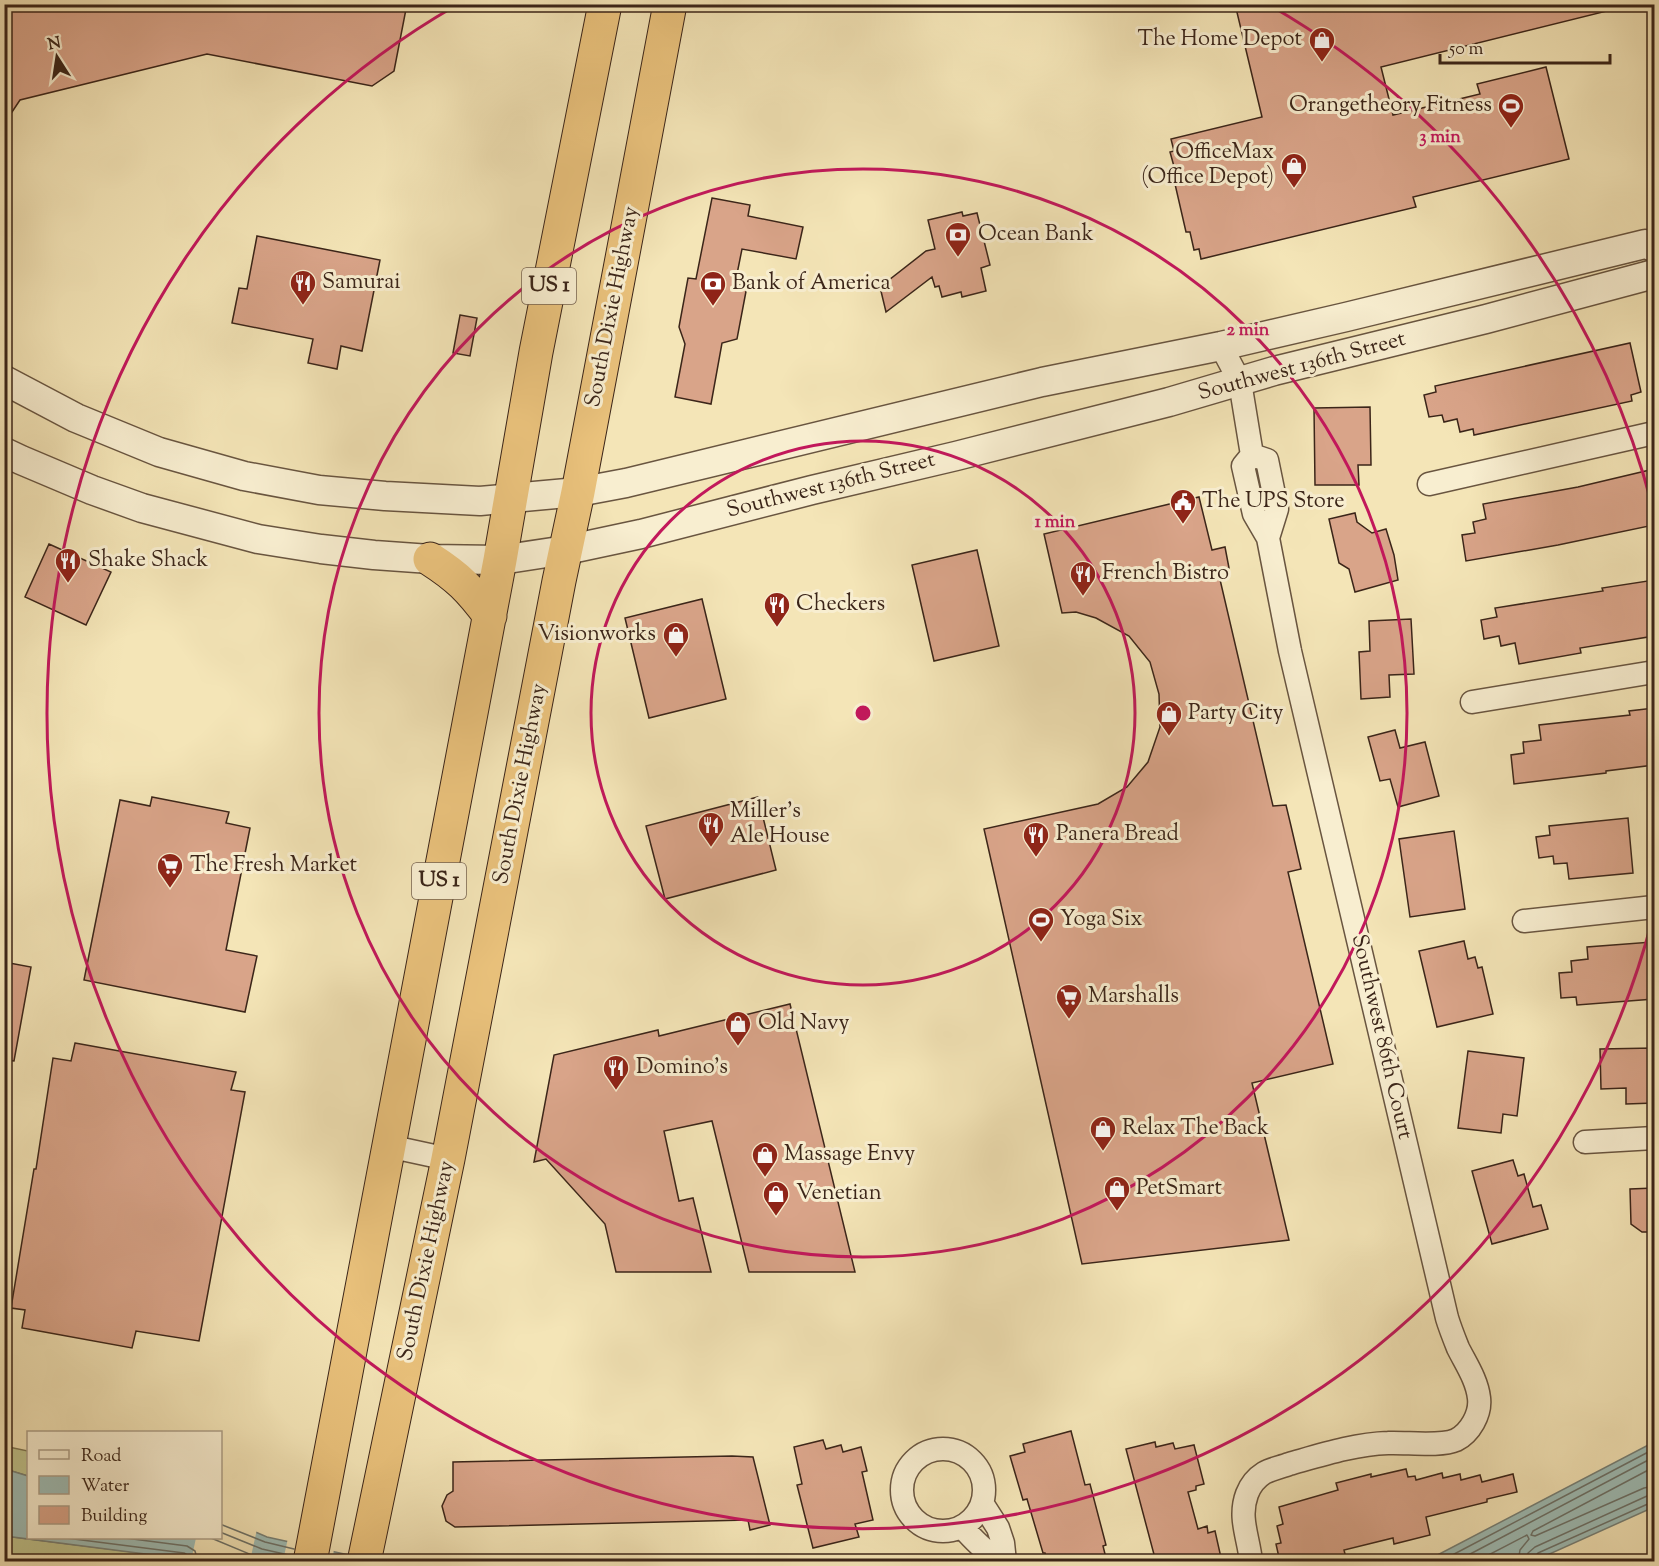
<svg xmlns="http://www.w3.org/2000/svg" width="1659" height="1566" font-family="'Sorts Mill Goudy',serif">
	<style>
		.green { fill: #bfc38c; stroke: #7d7452; stroke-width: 1.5 }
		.water { fill: #9ebdb6; stroke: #768077; stroke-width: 1.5 }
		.pier { fill: #f4e5b7 }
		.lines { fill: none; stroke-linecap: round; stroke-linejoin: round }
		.shore { stroke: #6c7168; stroke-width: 1.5 }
		.building { fill: #d9a489; stroke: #3b2519; stroke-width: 1.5 }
		.minor-casing { stroke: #695540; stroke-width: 25 }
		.tertiary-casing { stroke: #695540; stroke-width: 31 }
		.trunk-casing { stroke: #3b2519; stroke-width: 35 }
		.minor { stroke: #f8eed0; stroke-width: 22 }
		.tertiary { stroke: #f8eed0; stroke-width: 28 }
		.trunk { stroke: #eac27c; stroke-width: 33 }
		.ring { fill: none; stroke: #c2185b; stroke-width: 3 }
		.labels { text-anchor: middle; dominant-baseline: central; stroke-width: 6; stroke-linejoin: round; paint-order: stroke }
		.shield { fill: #f8eed0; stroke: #746150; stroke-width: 1.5 }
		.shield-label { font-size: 21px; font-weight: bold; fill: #3b2519 }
		.poi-label { font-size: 22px; fill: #3b2519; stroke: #f8eed0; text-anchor: start }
		.street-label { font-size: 22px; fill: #3b2519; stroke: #f8eed0 }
		.centre { fill: #c2185b; stroke: #f8eed0; stroke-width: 3 }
		.ring-label { font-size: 18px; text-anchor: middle; font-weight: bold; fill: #c2185b; stroke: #f8eed0; stroke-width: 6; stroke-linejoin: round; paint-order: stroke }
	</style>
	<rect width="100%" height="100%" fill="#f4e5b7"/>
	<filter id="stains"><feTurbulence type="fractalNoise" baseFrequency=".00333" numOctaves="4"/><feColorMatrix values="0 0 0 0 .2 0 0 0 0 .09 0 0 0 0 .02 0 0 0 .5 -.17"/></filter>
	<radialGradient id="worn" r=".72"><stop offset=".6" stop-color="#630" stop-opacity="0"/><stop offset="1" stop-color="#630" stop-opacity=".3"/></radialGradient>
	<path class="green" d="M4,1446L28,1451V1476L5,1469Z
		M5,1536L189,1559V1562H5Z"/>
	<path class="water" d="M1654,1442V1507L1534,1561H1426Z
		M5,1469L28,1476V1538H220L221,1517L267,1537L376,1561H200L5,1536Z"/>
	<path class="pier" d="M221,1514L257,1529L250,1561H191L196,1538H220Z
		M288,1538L334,1549L332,1562L283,1561Z"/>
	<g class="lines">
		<path class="shore" d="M1654,1467L1533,1531L1531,1535L1535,1536L1644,1488L1654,1486
			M220,1524L265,1542L294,1549
			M220,1532L262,1549L293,1556
			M66,1538L184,1553L189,1556L190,1562
			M125,1538L187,1546L195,1551L198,1562
			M211,1538L259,1558L275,1562
			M1439,1562L1654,1449
			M1455,1562L1654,1457
			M1475,1562L1527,1535L1529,1539L1520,1550L1518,1562
			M1527,1562L1528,1553L1535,1547L1647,1496L1654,1495
			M1534,1562L1535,1557L1538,1553L1650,1503L1654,1502"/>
	</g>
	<path class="building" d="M16,4H407L394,71L372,86L207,54L20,100L4,124V7Z
		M1235,4H1607V11L1381,67L1393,115L1480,94L1477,84L1546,67L1569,159L1413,197L1416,207L1201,259L1199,249L1194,250L1190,232H1186L1172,171L1175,170L1170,152L1174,151L1171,139L1262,117Z
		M712,198L750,205L748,216L803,227L796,259L742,249L735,284L747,286L737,339L722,343L711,404L675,397L685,344L679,327L688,278L696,279Z
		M962,212L963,216L977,213L990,265L981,268L986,291L962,297L961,292L942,297L939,286L935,287L932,277L886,312L880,287L926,251L935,249L928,220Z
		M257,236L380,260L362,351L341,346L337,369L308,363L313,339L232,323L239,288L247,289Z
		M460,315L477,318L470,356L453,353Z
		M1630,343L1641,392L1631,395L1632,401L1474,435L1473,429L1460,432L1457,419L1444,422L1442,415L1429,417L1424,395L1436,392L1435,386Z
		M1370,407L1371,465H1358L1359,485H1315L1314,408Z
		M1654,469V525L1558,545L1466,561L1462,535L1475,533L1473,522L1486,519L1483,504L1578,487Z
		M1199,497L1212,550L1225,547L1229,568L1218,571L1273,806L1286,805L1291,826L1301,869L1288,872L1333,1064L1252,1083L1289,1240L1082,1264L984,829L1098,804L1127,787L1148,762L1160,727L1159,694L1150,662L1129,636L1096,618L1076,612L1062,613L1044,534Z
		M1355,513L1357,522L1372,533L1386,529L1394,555L1398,580L1355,592L1349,569L1339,563L1329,519Z
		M49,544L111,572L86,625L25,597Z
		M977,550L999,646L934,661L912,565Z
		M1654,580V636L1580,648L1581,653L1519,664L1515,643L1501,646L1499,636L1484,639L1481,620L1497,617L1495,608L1603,591L1602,588Z
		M702,599L726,699L649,718L625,618Z
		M1411,619L1414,674L1389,675L1390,697L1361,699L1359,652L1370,651L1369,621Z
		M1654,708V765L1606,771V773L1514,784L1511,755L1524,753L1523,742L1541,740L1539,725L1630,715L1629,711Z
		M1395,730L1400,748L1425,742L1439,796L1398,807L1390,779L1380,781L1368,737Z
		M152,797L229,812L226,823L250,828L226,950L257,956L245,1012L84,980L120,800L150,806Z
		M758,797L776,870L665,899L646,826Z
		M1628,818L1633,873L1569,879L1567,863L1554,864L1553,856L1539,858L1536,837L1550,835L1549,826Z
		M1454,831L1465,909L1410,917L1399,839Z
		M1464,941L1468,959L1475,957L1478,968L1482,967L1493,1014L1437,1027L1419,951Z
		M1652,942L1654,999L1577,1005L1576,997L1561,998L1559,973L1572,972L1571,961L1588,959L1587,947Z
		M4,962L31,967L14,1061L4,1060Z
		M790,1004L855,1272H749L712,1121L664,1131L679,1201L693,1198L711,1272H616L605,1224L546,1159L534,1162L554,1055L658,1030L659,1036Z
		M75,1043L236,1072L231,1090L245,1092L199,1341L136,1331L132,1348L39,1331L22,1328L25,1310L11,1308L34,1169H36L53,1058L71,1061Z
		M1654,1048V1103L1626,1104V1088L1601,1089L1600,1049Z
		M1468,1051L1524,1058L1517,1116L1503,1114L1501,1133L1458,1128Z
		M1513,1160L1518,1176L1524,1174L1533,1207L1541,1205L1548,1229L1492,1244L1472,1171Z
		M1654,1188V1232H1642L1631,1224L1630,1189Z
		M1071,1431L1085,1485L1090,1484L1106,1545L1103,1546L1107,1562H1048L1045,1553H1043L1027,1499L1023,1500L1015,1473L1010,1456L1025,1452L1023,1444Z
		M823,1440L826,1449L841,1445L843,1452L861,1447L867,1471L862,1472L873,1520L855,1524L859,1537L813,1548L797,1485L802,1484L794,1447Z
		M1155,1442L1156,1447L1173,1443L1175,1449L1194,1445L1204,1484L1196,1486V1490L1188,1492L1198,1529L1207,1526L1208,1533L1215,1531L1222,1562H1156L1126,1449Z
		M732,1456L753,1457L770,1525L750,1530L748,1520L455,1527L446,1521L442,1506L447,1495L453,1491V1462Z
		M1406,1469L1408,1477L1415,1476L1416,1480L1442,1473L1443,1478L1460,1474L1461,1480L1480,1475L1482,1482L1513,1474L1517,1492L1487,1499V1502L1426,1517L1430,1535L1394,1544L1393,1538L1344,1550L1346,1558L1333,1562H1280L1276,1544L1281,1543L1277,1526L1283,1524L1279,1507L1338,1490L1336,1483L1371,1474V1477Z"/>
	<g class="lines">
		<g class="minor-casing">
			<path id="minor" d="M1221,346L1240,382L1252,455L1243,466L1254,514L1268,538L1290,651L1447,1318C1450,1328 1454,1338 1458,1348C1466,1364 1477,1380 1479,1398C1481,1414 1470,1433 1456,1440C1440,1447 1406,1442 1388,1443C1355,1444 1321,1455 1289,1464C1281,1467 1271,1469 1264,1473C1256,1478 1250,1486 1247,1494C1238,1518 1249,1538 1251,1562
				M1252,455L1267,460L1277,509L1268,538
				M1429,484L1654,433
				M1472,702L1654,672
				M1524,921L1654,907
				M1585,1142L1654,1138
				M388,1146L448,1159
				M902 1490a41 41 0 1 1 82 0a41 41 0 1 1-82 0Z
				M982,1503L998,1528L1003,1543L1005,1562
				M962,1527C975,1541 986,1554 1005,1561"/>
		</g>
		<g class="tertiary-casing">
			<path id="tertiary" d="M4,380L76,418L159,452L244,476L319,490L385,496L480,501L578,492L626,483L1042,382L1221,346L1346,317L1645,244L1654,247
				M4,452L21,460L92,490L142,508L258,539L321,549L374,555L430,559L500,560L566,550L641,534L812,490L956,456L1169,402L1274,371L1486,319L1654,274"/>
		</g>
		<g class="trunk-casing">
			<path id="trunk" d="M430,559C458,577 470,589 490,616
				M310,1562L500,560L536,352L605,4
				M364,1562L448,1159L559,581L578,492L670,4"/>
		</g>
		<use href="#minor" class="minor"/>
		<use href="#tertiary" class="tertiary"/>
		<use href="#trunk" class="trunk"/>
	</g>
	<g class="ring">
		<circle cx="863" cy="713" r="272"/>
		<circle cx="863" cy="713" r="544"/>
		<path d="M1653 917A816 816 0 1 1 455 6M1271 6A816 816 0 0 1 1653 509"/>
	</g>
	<defs>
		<g id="shop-pin" transform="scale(1.35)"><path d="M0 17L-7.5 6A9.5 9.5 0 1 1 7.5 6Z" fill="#8f2418" stroke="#f8eed0"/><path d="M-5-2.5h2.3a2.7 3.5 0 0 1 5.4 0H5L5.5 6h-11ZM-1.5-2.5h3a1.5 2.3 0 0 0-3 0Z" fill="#fff"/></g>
		<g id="stadium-pin" transform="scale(1.35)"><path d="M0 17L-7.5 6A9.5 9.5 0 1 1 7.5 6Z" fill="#8f2418" stroke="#f8eed0"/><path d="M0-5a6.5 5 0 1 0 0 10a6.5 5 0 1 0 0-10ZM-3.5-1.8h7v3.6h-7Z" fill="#fff"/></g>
		<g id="bank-pin" transform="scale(1.35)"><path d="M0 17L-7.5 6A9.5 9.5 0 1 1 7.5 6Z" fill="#8f2418" stroke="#f8eed0"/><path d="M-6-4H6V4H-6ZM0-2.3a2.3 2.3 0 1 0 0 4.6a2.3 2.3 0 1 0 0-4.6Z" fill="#fff"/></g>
		<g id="restaurant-pin" transform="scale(1.35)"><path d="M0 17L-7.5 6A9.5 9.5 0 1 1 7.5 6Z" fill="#8f2418" stroke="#f8eed0"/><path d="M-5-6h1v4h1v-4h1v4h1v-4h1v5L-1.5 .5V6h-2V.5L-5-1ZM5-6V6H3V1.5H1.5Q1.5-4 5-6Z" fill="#fff"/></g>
		<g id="civic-pin" transform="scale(1.35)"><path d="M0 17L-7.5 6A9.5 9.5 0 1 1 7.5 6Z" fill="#8f2418" stroke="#f8eed0"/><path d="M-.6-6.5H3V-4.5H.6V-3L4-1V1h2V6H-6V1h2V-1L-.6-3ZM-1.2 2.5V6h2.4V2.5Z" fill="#fff"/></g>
		<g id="supermarket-pin" transform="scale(1.35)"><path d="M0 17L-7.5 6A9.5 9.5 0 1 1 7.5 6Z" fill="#8f2418" stroke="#f8eed0"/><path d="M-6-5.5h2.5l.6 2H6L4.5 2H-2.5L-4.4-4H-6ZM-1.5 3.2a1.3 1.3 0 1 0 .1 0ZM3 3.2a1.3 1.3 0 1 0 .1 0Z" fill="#fff"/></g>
	</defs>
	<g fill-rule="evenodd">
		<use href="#shop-pin" x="1322" y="40"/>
		<use href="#stadium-pin" x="1511" y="106"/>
		<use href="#shop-pin" x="1294" y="166"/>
		<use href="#bank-pin" x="958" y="235"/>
		<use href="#restaurant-pin" x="303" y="283"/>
		<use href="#bank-pin" x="713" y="284"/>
		<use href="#civic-pin" x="1183" y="502"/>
		<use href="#restaurant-pin" x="68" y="561"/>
		<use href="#restaurant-pin" x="1083" y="574"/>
		<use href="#restaurant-pin" x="777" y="605"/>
		<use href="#shop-pin" x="676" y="635"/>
		<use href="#shop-pin" x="1169" y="714"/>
		<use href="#restaurant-pin" x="711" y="825"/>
		<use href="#restaurant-pin" x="1036" y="835"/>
		<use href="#supermarket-pin" x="170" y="866"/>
		<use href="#stadium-pin" x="1041" y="920"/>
		<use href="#supermarket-pin" x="1069" y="997"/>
		<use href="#shop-pin" x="738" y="1024"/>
		<use href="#restaurant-pin" x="616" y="1068"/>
		<use href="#shop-pin" x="1103" y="1129"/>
		<use href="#shop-pin" x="765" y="1155"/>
		<use href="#shop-pin" x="1117" y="1189"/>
		<use href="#shop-pin" x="776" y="1194"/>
	</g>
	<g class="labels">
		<g class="shield">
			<rect x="522" y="268" width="54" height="36" rx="4.5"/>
			<rect x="412" y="863" width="54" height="36" rx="4.5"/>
		</g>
		<g class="shield-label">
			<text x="549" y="286">US 1</text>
			<text x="439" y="881">US 1</text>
		</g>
		<g class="poi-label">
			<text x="1302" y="40" text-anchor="end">The Home Depot</text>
			<text x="1492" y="106" text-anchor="end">Orangetheory Fitness</text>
			<text x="1274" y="153" text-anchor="end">OfficeMax<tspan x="1274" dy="25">(Office Depot)</tspan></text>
			<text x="978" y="235">Ocean Bank</text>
			<text x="322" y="283">Samurai</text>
			<text x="732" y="284">Bank of America</text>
			<text x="1202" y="502">The UPS Store</text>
			<text x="88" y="561">Shake Shack</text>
			<text x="1102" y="574">French Bistro</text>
			<text x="796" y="605">Checkers</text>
			<text x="656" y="635" text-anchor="end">Visionworks</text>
			<text x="1188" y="714">Party City</text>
			<text x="730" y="812">Miller's<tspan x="730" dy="25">Ale House</tspan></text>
			<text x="1056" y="835">Panera Bread</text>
			<text x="190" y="866">The Fresh Market</text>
			<text x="1060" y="920">Yoga Six</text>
			<text x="1088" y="997">Marshalls</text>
			<text x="758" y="1024">Old Navy</text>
			<text x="636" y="1068">Domino's</text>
			<text x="1122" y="1129">Relax The Back</text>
			<text x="784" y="1155">Massage Envy</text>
			<text x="1136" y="1189">PetSmart</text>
			<text x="796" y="1194">Venetian</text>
		</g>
		<g class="street-label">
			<text transform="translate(613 307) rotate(-79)">South Dixie Highway</text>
			<text transform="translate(1302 367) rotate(-15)">Southwest 136th Street</text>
			<text transform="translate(831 486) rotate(-14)">Southwest 136th Street</text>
			<text transform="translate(521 784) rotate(-79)">South Dixie Highway</text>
			<text transform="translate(1381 1037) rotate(77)">Southwest 86th Court</text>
			<text transform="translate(427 1261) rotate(-78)">South Dixie Highway</text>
		</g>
	</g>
	<circle cx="863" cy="713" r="9" class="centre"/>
	<g class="ring-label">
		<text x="1440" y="142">3 min</text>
		<text x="1248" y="335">2 min</text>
		<text x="1055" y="527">1 min</text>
	</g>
	<rect width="1659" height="1566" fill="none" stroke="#f4e5b7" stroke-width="24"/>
	<rect x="6" y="6" width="1647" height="1554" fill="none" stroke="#3b2519" stroke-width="3"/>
	<rect x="12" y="12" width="1635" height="1542" fill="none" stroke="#3b2519" stroke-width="1.5"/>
	<rect x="27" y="1431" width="195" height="108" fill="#f8eed0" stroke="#ac9e87" stroke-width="1.5"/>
	<rect x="39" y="1450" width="30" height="9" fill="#f8eed0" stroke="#ac9e87" stroke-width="1.5"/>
	<text x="81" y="1461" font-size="18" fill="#3b2519">Road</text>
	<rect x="39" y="1476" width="30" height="18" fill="#9ebdb6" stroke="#ac9e87" stroke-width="1.5"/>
	<text x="81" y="1491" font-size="18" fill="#3b2519">Water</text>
	<rect x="39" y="1506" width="30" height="18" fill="#d9a489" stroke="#ac9e87" stroke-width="1.5"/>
	<text x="81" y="1521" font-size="18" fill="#3b2519">Building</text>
	<g transform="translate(57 57) rotate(348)" stroke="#f8eed0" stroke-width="4.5" paint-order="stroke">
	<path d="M0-4.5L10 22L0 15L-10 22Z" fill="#3b2519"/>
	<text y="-9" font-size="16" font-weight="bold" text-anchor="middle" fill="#3b2519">N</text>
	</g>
	<path d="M1440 54v9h170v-9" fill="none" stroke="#3b2519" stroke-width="3"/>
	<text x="1449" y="54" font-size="18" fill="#3b2519" stroke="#f8eed0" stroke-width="4.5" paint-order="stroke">50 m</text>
	<rect width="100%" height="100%" filter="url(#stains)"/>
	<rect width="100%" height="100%" fill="url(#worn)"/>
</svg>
